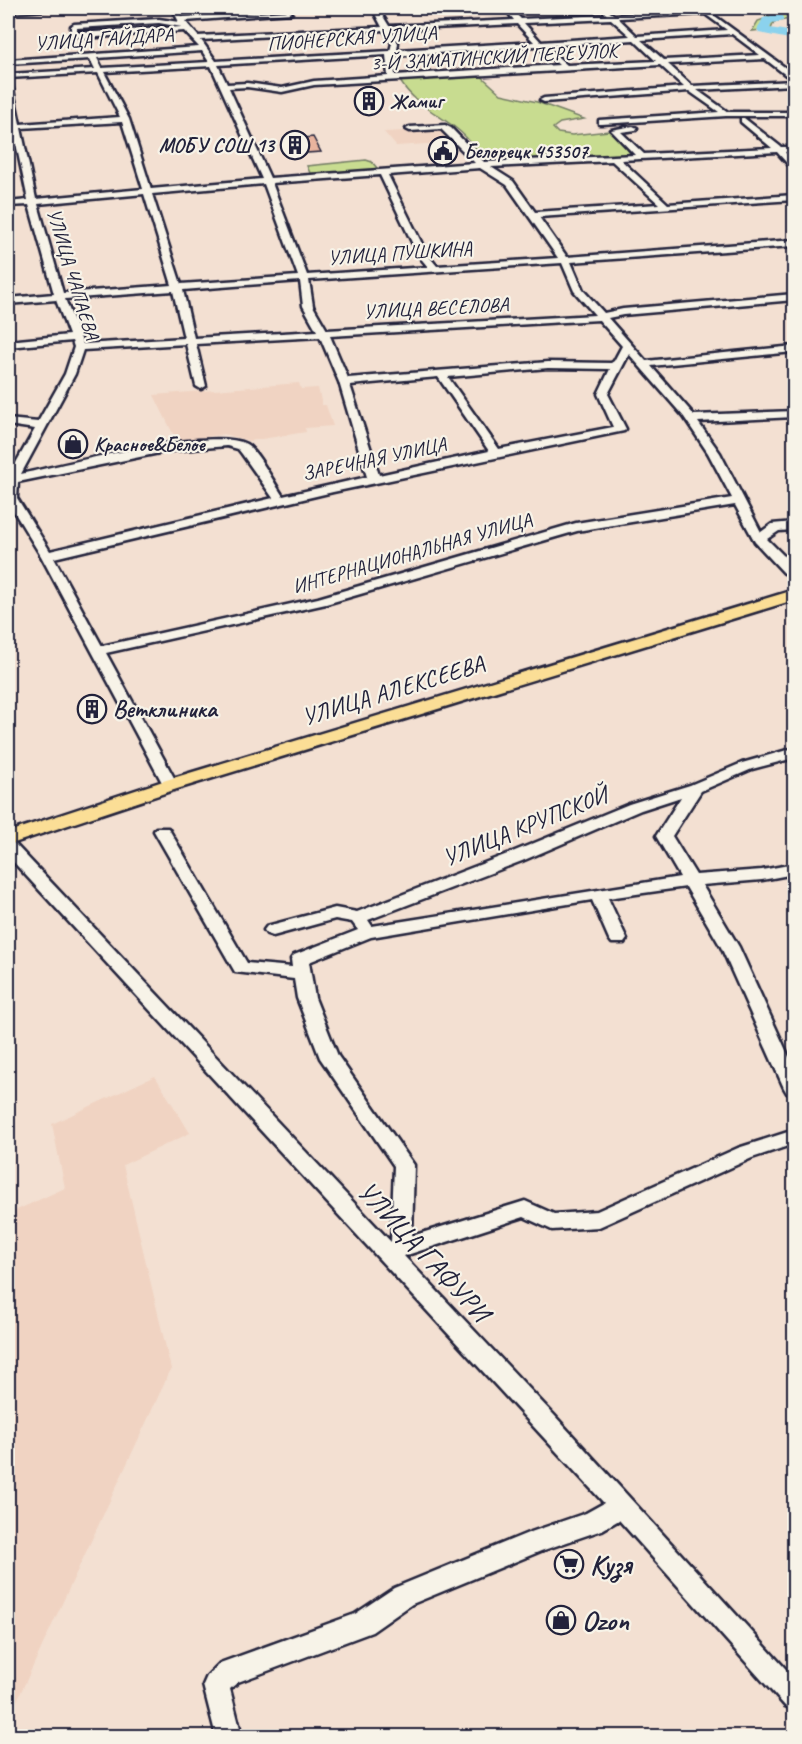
<svg xmlns="http://www.w3.org/2000/svg" width="802" height="1744" font-family="Caveat,sans-serif">
	<style>
		.built { fill: #f0d3c2 }
		.green { fill: #c8dc90; stroke: #757f66; stroke-width: 1.5 }
		.lines { fill: none; stroke-linecap: round; stroke-linejoin: round }
		.river { fill: #8bd2ed; fill-rule: evenodd }
		.building { fill: #e9b49e; stroke: #22223b; stroke-width: 1.5 }
		.minor-casing { stroke: #22223b; stroke-width: 5 }
		.major-casing { stroke: #22223b; stroke-width: 5 }
		.minor { fill: #f7f3e8; fill-rule: evenodd }
		.major { fill: #fbde96; fill-rule: evenodd }
		.labels { text-anchor: middle; dominant-baseline: central; stroke-width: 4.5; stroke-linejoin: round; paint-order: stroke }
		.far-street-label { font-size: 20px; fill: #22223b; stroke: #f7f3e8 }
		.far-poi-label { font-size: 20px; font-weight: bold; fill: #22223b; stroke: #f7f3e8; text-anchor: start }
		.street-label { font-size: 24px; fill: #22223b; stroke: #f7f3e8 }
		.poi-label { font-size: 24px; font-weight: bold; fill: #22223b; stroke: #f7f3e8; text-anchor: start }
		.near-street-label { font-size: 28px; fill: #22223b; stroke: #f7f3e8 }
		.near-poi-label { font-size: 28px; font-weight: bold; fill: #22223b; stroke: #f7f3e8; text-anchor: start }
	</style>
	<rect width="100%" height="100%" fill="#f3e0d2"/>
	<filter id="ink" filterUnits="userSpaceOnUse"><feTurbulence type="fractalNoise" baseFrequency=".0167" numOctaves="2"/><feDisplacementMap in="SourceGraphic" scale="12" xChannelSelector="R" yChannelSelector="G"/><feConvolveMatrix kernelMatrix="1 2 1 2 8 2 1 2 1" color-interpolation-filters="sRGB"/></filter>
	<g filter="url(#ink)">
		<path class="built" d="M440,129L458,142L396,146L384,132Z
			M299,383L301,389L318,388L322,405H326L333,426L305,428L306,432L249,441L224,434L177,442L154,395Z
			M155,1076L190,1133L123,1165L171,1369L8,1720V1214L65,1188L52,1124Z"/>
		<path class="green" d="M756,8H778L790,19L774,22L771,29L752,31L758,21L770,17L756,10Z
			M479,74L501,94L537,102L584,119L560,123L553,128L558,133L572,135L609,131L625,145L631,156L489,164C479,153 469,138 457,129C436,113 414,103 400,81Z
			M366,160L372,162L377,168L372,170L321,174L310,173L307,166Z"/>
		<g class="lines">
			<path class="river" d="M759,8H772L783,13V21L772,23L770,28L794,32V40L759,33L757,30L763,18L771,16Z"/>
		</g>
		<path class="building" d="M313,137L321,152L291,154L284,140Z
			M97,702L104,713L86,717L79,706Z"/>
		<g class="lines">
			<g class="minor-casing">
				<path id="minor" d="M41,8H74L8,13V9Z
					M172,8H178L183,17L289,11L292,13L185,21L198,36L382,27L372,8H378L389,26L514,20L504,8H510L521,19L607,15L604,12L607,10L614,15L700,10L698,8H704L794,74V79H791L765,59L668,64L692,86L794,81V85L697,90L728,112H794V116H726L602,124H599V120L719,112L689,91L544,102L540,100L544,98L684,87L660,65L314,85L282,92L247,87L229,88L270,178L475,163L441,129L410,131L406,129L410,127L445,125L451,128L484,162L635,155L611,130L633,126L637,128L636,130L621,132L644,154L772,148L741,122V118H744L781,147H794V151L785,152L794,164V171L777,152L621,160L668,204L794,195V200L539,217L567,257L794,240V246L571,262L583,290L604,313L623,309L794,294V300L623,315L608,318L646,361L794,346V352L651,366L694,415L794,411V417L698,422L720,453L761,532L772,524L794,522V530L779,531L767,539L794,566V574L784,573L755,542L735,505L577,531L326,604L106,653L178,785L175,788H165L41,556L8,502V477L35,429L8,425V419L38,422L65,374L74,347L72,341L8,347V341L69,335L56,300L8,304V298L54,294L29,205L8,206V202L28,200L13,129H8V125L12,124L8,101V83L12,85L20,124L120,117L98,73L8,78V74L95,69L90,59L8,64V60L199,47L184,31L83,38L71,34V26L74,24L159,19L179,22ZM705,14L727,30L637,36L618,18ZM611,19L630,36L541,42L524,23ZM159,23L182,27L77,33V28ZM517,24L534,42L397,50L398,43L391,30ZM384,30L392,43L390,51L216,61L201,40ZM732,34L760,55L664,60L641,40ZM634,40L656,61L567,65L545,46ZM537,46L559,65L395,75L393,56ZM202,51L209,62L102,68L97,58ZM386,55L388,76L314,81L282,88L247,83L227,84L218,65ZM211,66L262,179L151,189L129,119L104,72ZM122,122L143,189L36,199L21,128ZM612,161L659,204L535,212L513,181L491,167ZM480,168L507,185L558,258L437,266L427,254L388,175ZM380,175L418,255L428,267L307,275L272,183ZM264,184L298,276L181,284L152,194ZM144,194L172,285L63,293L38,204ZM562,263L574,291L595,315L327,330L313,306L309,280ZM300,281L303,306L317,331L194,338L183,290ZM173,291L184,338L83,344L65,299ZM599,320L622,346L614,361L611,363L548,362L348,378L330,336ZM320,337L339,382L367,477L283,496C274,483 258,451 246,444C212,426 63,465 21,474L75,374L83,350L186,344L196,386L201,389L206,386L196,344ZM629,354L684,417L708,453L732,498L576,523L318,598L102,646L54,558L333,492L624,431L626,429L608,394ZM548,368L610,369L598,394L613,427L499,449L448,377ZM438,377L489,451L379,475L350,385ZM227,446L238,449L242,454L273,498L50,551L17,498L18,482L169,451Z
					M794,748V758L752,769L701,791L672,836L696,875L762,870L794,864V874L762,880L702,885L739,947L794,1068V1095L787,1093L784,1088L721,947L686,887L608,898L627,939L624,943H612L609,939L592,900L371,937L309,962L315,998L338,1056L414,1165L412,1236L525,1201L554,1214L597,1211L738,1148L794,1130V1144L752,1158L599,1227L552,1230L524,1217L404,1256L554,1415L794,1678V1710L785,1706L619,1520L602,1530L541,1551L412,1604L372,1632L238,1682L230,1689L242,1736H216L203,1685L207,1676L220,1663L355,1614L394,1588L528,1533L586,1513L604,1503L8,856V842L14,843L391,1242L394,1166L320,1058L297,998L294,979L235,972L154,831L156,828H168L170,831L247,963L292,967L291,959L294,955L358,930L352,922L335,919L273,936L267,934L264,930L267,926L335,908L357,912L510,853L629,804L690,785L742,763ZM681,797L656,836L680,877L372,926L368,920L522,861L641,810Z"/>
			</g>
			<g class="major-casing">
				<path id="major" d="M794,590V600L177,789L8,845V832L163,781Z"/>
			</g>
			<use href="#minor" class="minor"/>
			<use href="#major" class="major"/>
		</g>
	</g>
	<defs>
		<g id="building-ring" transform="scale(1.5)"><circle r="9.5" fill="#f7f3e8" stroke="#22223b" stroke-width="1.5"/><path d="M-4-6H4V6H1V3H-1V6H-4ZM-2.5-4.3h1.7v1.8h-1.7ZM.8-4.3h1.7v1.8H.8ZM-2.5-1h1.7V.8h-1.7ZM.8-1h1.7V.8H.8Z" fill="#22223b"/></g>
		<g id="civic-ring" transform="scale(1.5)"><circle r="9.5" fill="#f7f3e8" stroke="#22223b" stroke-width="1.5"/><path d="M-.6-6.5H3V-4.5H.6V-3L4-1V1h2V6H-6V1h2V-1L-.6-3ZM-1.2 2.5V6h2.4V2.5Z" fill="#22223b"/></g>
		<g id="shop-ring" transform="scale(1.5)"><circle r="9.5" fill="#f7f3e8" stroke="#22223b" stroke-width="1.5"/><path d="M-5-2.5h2.3a2.7 3.5 0 0 1 5.4 0H5L5.5 6h-11ZM-1.5-2.5h3a1.5 2.3 0 0 0-3 0Z" fill="#22223b"/></g>
		<g id="supermarket-ring" transform="scale(1.5)"><circle r="9.5" fill="#f7f3e8" stroke="#22223b" stroke-width="1.5"/><path d="M-6-5.5h2.5l.6 2H6L4.5 2H-2.5L-4.4-4H-6ZM-1.5 3.2a1.3 1.3 0 1 0 .1 0ZM3 3.2a1.3 1.3 0 1 0 .1 0Z" fill="#22223b"/></g>
	</defs>
	<g fill-rule="evenodd">
		<use href="#building-ring" x="369" y="101"/>
		<use href="#building-ring" x="295" y="145"/>
		<use href="#civic-ring" x="443" y="151"/>
		<use href="#shop-ring" x="73" y="444"/>
		<use href="#building-ring" x="92" y="709"/>
		<use href="#supermarket-ring" x="569" y="1564"/>
		<use href="#shop-ring" x="561" y="1620"/>
	</g>
	<g class="labels">
		<g class="far-street-label">
			<text transform="translate(352 38) rotate(-4)">ПИОНЕРСКАЯ УЛИЦА</text>
			<text transform="translate(104 39) rotate(-4)">УЛИЦА ГАЙДАРА</text>
			<text transform="translate(494 57) rotate(-3)">3-Й ЗАМАТИНСКИЙ ПЕРЕУЛОК</text>
			<text transform="translate(400 253) rotate(-4)">УЛИЦА ПУШКИНА</text>
			<text transform="translate(73 274) rotate(73)">УЛИЦА ЧАПАЕВА</text>
			<text transform="translate(436 308) rotate(-3)">УЛИЦА ВЕСЕЛОВА</text>
			<text transform="translate(374 459) rotate(-12)">ЗАРЕЧНАЯ УЛИЦА</text>
			<text transform="translate(412 553) rotate(-16)">ИНТЕРНАЦИОНАЛЬНАЯ УЛИЦА</text>
		</g>
		<g class="far-poi-label">
			<text x="390" y="101">Жамиг</text>
			<text x="274" y="145" text-anchor="end">МОБУ СОШ 13</text>
			<text x="464" y="151">Белорецк 453507</text>
			<text x="94" y="444">Красное&amp;Белое</text>
		</g>
		<g class="street-label">
			<text transform="translate(393 690) rotate(-17)">УЛИЦА АЛЕКСЕЕВА</text>
			<text transform="translate(525 826) rotate(-22)">УЛИЦА КРУПСКОЙ</text>
		</g>
		<g class="poi-label">
			<text x="113" y="709">Ветклиника</text>
		</g>
		<g class="near-street-label">
			<text transform="translate(424 1251) rotate(47)">УЛИЦА ГАФУРИ</text>
		</g>
		<g class="near-poi-label">
			<text x="590" y="1564">Кузя</text>
			<text x="582" y="1620">Ozon</text>
		</g>
	</g>
	<rect width="802" height="1744" fill="none" stroke="#f7f3e8" stroke-width="30"/>
	<rect x="15" y="15" width="772" height="1714" fill="none" stroke="#22223b" stroke-width="2" filter="url(#ink)"/>
</svg>
